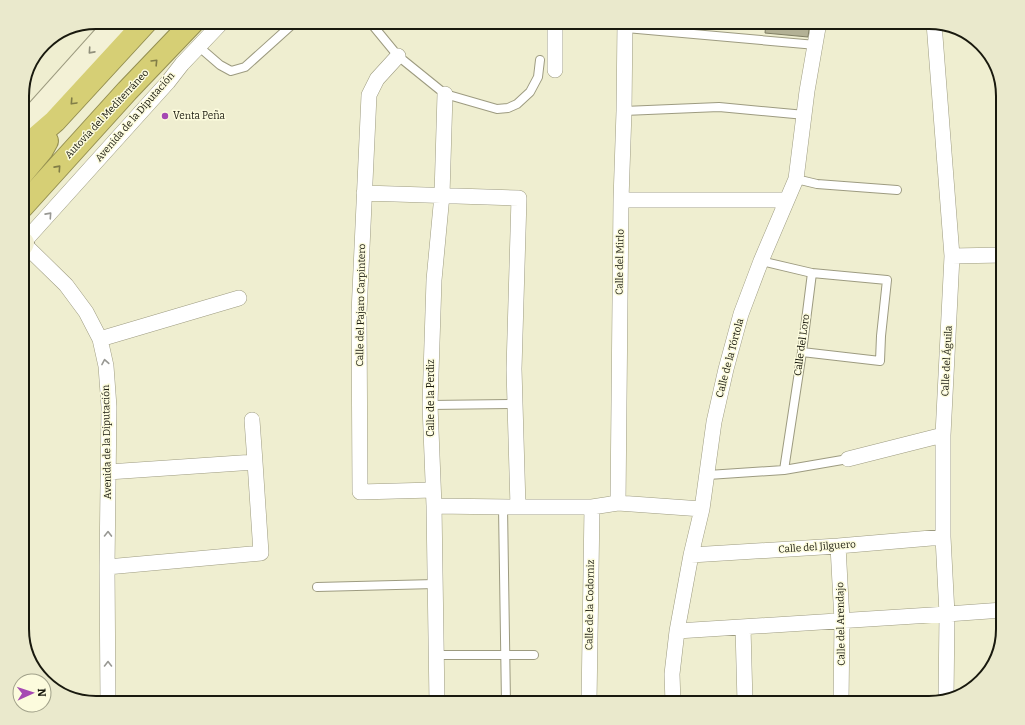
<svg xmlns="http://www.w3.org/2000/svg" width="1025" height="725" font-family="Bitter,serif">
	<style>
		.building { fill: #b3b195; stroke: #7f7e63 }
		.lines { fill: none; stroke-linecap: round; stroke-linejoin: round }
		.lane-casing { stroke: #9d9b80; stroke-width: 10 }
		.street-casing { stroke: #9d9b80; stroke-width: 16 }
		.secondary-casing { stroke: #9d9b80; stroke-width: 24 }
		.highway-casing { stroke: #948f51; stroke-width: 24 }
		.lane { stroke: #fff; stroke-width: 8 }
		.street { stroke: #fff; stroke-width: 15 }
		.secondary { stroke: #f3f1d6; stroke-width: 22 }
		.highway { stroke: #d6cf75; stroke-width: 22 }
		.oneway { stroke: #91907c }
		.oneway2 { stroke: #817d47 }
		.oneway3 { stroke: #989893 }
		.poi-dot { fill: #a649b3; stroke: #fcfbdd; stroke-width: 1.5 }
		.labels { text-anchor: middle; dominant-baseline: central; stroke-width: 3; stroke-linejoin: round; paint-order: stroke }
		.street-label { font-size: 10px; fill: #19190e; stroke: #fcfbdd }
		.poi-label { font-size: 10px; fill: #19190e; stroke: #fcfbdd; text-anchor: start }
		.rim { fill: none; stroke: #19190e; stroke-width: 2 }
	</style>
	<rect width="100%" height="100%" fill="#efeed0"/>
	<path class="building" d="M766,22H810L808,37L765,33Z"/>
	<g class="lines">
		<g class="lane-casing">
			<path id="lane" d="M370,22L398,56L445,94L497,109L508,108L517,104L530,92L538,77L540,60
				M626,28L816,45
				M198,46L220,65L231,71L245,67L295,22
				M624,111L719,107L805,115
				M796,179L817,184L897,190
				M761,261L812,273L802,352L784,470
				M802,352L880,361L881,336L887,280L812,273
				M430,405L515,404
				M708,475L784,470L848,459
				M503,507L506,703
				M317,587L435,584
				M437,655H534"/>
		</g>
		<g class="street-casing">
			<path id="street" d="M555,22V70
				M934,23L952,256L943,435V537L947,614L946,699
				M398,56L377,79L369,95L359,313L360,492L433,490
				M364,193L519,198L514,369L518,507
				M621,200H786
				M952,256L1003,255
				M100,339L239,298
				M252,420L255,462
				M848,459L943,435
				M618,503L621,200L624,111L625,22
				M434,506L518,507H592L618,503L702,509
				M838,546L842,621L841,703
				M691,555L838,546L943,537
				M107,567L261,553L255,462L108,472
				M743,627L745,703
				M677,631L947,614L1003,610
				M108,703L107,567L109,407L106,366L100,339L86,312L66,285L23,243L168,82L182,64L222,22
				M437,703L434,506L430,405L434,280L442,195L445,94
				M589,703L592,507
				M673,703L672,674L677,631L691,555L702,509L714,422L726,369L741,314L761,261L796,179L807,91L819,22"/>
		</g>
		<g class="secondary-casing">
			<path id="secondary" d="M22,128L117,22
				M22,245L23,243"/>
		</g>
		<g class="highway-casing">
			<path id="highway" d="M22,152L32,141L55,121L146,22
				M22,174L42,150L47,141
				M22,207L127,91L193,22"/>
		</g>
		<use href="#lane" class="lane"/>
		<use href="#street" class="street"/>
		<use href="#secondary" class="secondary"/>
		<use href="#highway" class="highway"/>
	</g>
	<defs><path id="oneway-chevron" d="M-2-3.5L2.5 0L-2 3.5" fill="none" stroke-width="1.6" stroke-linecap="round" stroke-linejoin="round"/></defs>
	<use class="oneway" href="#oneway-chevron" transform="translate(91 51) rotate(132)"/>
	<g class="oneway2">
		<use href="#oneway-chevron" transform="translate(155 62) rotate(-46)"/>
		<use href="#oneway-chevron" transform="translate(73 102) rotate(133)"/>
		<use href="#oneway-chevron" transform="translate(58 168) rotate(-48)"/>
	</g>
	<g class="oneway3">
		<use href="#oneway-chevron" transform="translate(49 215) rotate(-48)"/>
		<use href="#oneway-chevron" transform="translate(105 362) rotate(-100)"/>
		<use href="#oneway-chevron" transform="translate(108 534) rotate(-89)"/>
		<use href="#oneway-chevron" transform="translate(108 664) rotate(-90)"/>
	</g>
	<circle class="poi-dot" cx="165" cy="116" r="4"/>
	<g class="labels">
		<g class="street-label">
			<text transform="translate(107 114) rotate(-47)">Autovía del Mediterráneo</text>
			<text transform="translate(135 117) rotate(-49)">Avenida de la Diputación</text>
			<text transform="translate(620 262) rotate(-89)">Calle del Mirlo</text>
			<text transform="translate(361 305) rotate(-89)">Calle del Pajaro Carpintero</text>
			<text transform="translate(802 345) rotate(-82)">Calle del Loro</text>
			<text transform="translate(730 358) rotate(-75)">Calle de la Tórtola</text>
			<text transform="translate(947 361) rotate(-87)">Calle del Águila</text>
			<text transform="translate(431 398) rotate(-90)">Calle de la Perdiz</text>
			<text transform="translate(107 442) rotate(-91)">Avenida de la Diputación</text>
			<text transform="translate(817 547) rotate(-4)">Calle del Jilguero</text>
			<text transform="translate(590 605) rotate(-89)">Calle de la Codorniz</text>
			<text transform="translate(841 624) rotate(-91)">Calle del Arendajo</text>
		</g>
		<g class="poi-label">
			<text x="173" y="116">Venta Peña</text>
		</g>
	</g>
	<path d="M0 0H1025V725H0ZM96 29H929A67 67 0 0 1 996 96V629A67 67 0 0 1 929 696H96A67 67 0 0 1 29 629V96A67 67 0 0 1 96 29Z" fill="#eae9cc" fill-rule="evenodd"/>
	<path class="rim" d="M96 29H929A67 67 0 0 1 996 96V629A67 67 0 0 1 929 696H96A67 67 0 0 1 29 629V96A67 67 0 0 1 96 29Z"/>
	<g transform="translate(32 693) rotate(87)"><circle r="19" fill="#fcfbdd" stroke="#a1a18a"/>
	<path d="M0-3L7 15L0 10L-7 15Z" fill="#a649b3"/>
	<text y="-6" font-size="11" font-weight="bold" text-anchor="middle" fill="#19190e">N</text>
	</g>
</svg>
